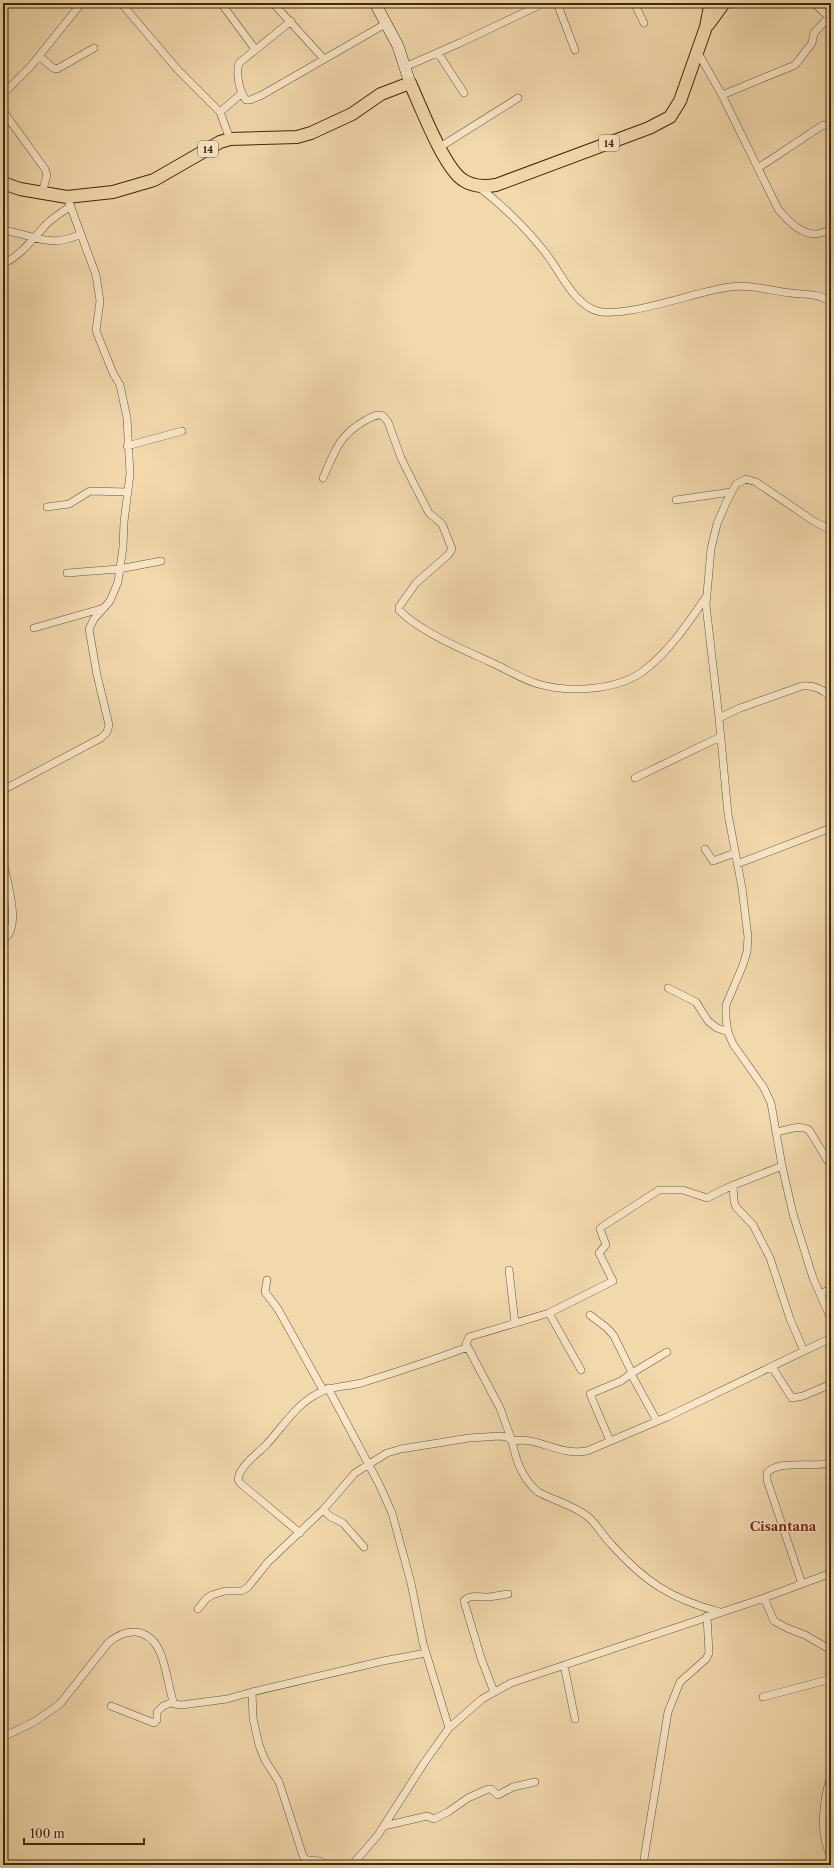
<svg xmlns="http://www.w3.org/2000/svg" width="834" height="1868" font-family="'Libre Caslon Text',serif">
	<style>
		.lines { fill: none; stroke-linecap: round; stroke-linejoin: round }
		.minor-casing { stroke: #6d5530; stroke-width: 8 }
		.secondary-casing { stroke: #412906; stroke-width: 12 }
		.trunk-casing { stroke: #412906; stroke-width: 14 }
		.minor { stroke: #f7e6c9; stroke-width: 7 }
		.secondary { stroke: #f7e6c9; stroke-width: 11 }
		.trunk { stroke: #f2d9ac; stroke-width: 12 }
		.labels { text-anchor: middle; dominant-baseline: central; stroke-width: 3; stroke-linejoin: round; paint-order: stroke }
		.shield { fill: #f7e6c9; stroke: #786240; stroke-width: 1 }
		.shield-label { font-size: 10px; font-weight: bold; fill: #412906 }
		.quarter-label { font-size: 13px; font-weight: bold; fill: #7a1f14; stroke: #f7e6c9 }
	</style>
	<rect width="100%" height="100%" fill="#f2d9ac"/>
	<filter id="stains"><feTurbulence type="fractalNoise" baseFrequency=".005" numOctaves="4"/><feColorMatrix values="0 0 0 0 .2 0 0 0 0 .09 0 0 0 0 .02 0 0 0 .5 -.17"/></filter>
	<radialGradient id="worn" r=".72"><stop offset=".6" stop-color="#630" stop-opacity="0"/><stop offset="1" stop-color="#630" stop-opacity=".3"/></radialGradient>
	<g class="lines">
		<g class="minor-casing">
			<path id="minor" d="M121,3L178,70L220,112
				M221,3L255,49
				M273,3L324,59
				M557,3L575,50
				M634,3L644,23
				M814,3L831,19
				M291,21L239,63C236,74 239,91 246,100H250L262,95L387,23
				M697,51L722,95L778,209C787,220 800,234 815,234C820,234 826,231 831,230
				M438,53L464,93
				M39,56L53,68L57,69L94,48
				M405,67L462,42L544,3
				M3,94L31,66L80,5
				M722,95L795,65L812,43L814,33L829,17
				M3,111L45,169L47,175L42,193
				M230,139L220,112L242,93
				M440,147L518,98
				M758,168L823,125L831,126
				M479,187C503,206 525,227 544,251C559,269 571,300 594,310C621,321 699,290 730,287C750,284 771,291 791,293C805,295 819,293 831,302
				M3,230C34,235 50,249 81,234
				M3,264C21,255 30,242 43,228C50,219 61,213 71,206
				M127,446L182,431
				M323,478C335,451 339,435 366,420C372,417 377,413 383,416L388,422L401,458L416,488L429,513L442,524L452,549L448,555L416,583L399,607V610C419,631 462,649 488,661C505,668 521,679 538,684C570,693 619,691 646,669C670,650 689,622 706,597
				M676,500L731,492
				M47,507L69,504L90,491L127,492
				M831,530L815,522L756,482L746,479L736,484L726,503L717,524L711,549L706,605L719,718L728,814L742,888L748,937L747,952L743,965L726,1005V1018L728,1032L733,1044L764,1088L771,1103L782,1166L793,1214L813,1278L831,1319
				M67,573L119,569L161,561
				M34,628L104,608
				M719,718L740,708L802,686C814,685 823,689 831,698
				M635,778L720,737
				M3,790L101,738L107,732L109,725L97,675L89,629L94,619L110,601L118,582L123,547L124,522L130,474L127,418L120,385L113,373L96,331L100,301L96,275L67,197
				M705,849L713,861L735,853
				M3,861C6,878 23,930 3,939
				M737,864L831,828
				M668,988L696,1002L708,1021L717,1028L728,1032
				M777,1132C788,1130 799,1124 809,1130L831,1166
				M733,1185L734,1201L736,1207L753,1225L770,1258L790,1319L804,1351
				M509,1270L515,1323
				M267,1280L265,1292L278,1309L323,1390
				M821,1294L831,1288
				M549,1313L469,1337L466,1344L500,1408L512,1441C541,1436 555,1456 587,1451L667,1417L831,1338
				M590,1315L607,1328L614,1336L632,1373
				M772,1367L792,1398L803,1396L831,1384
				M581,1370L549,1313L613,1281L599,1253L606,1245L600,1229L603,1226L659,1190H683L707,1198L729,1187L782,1166
				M631,1374L657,1421
				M328,1388L379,1484L392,1513L411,1583L423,1643L449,1728
				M610,1441L590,1394L621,1381L632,1373L667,1352
				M323,1510L331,1517L343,1523L364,1547
				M300,1533L240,1483L238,1479C240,1466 257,1454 266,1445C282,1428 295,1406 315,1395C329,1386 345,1387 361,1383C397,1372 433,1360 468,1347
				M802,1584L767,1480V1473C779,1459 813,1468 831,1463
				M764,1598L774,1621L787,1628L805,1635L831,1650
				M198,1609L206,1599L212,1595L225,1591H242L248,1587L268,1562L323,1510L355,1473L387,1453L401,1449L469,1438L500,1436L507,1437L512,1441C516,1461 522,1478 538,1492C553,1500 573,1505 587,1516C597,1524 602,1535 611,1544C645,1582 671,1599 720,1612
				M564,1665L575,1719
				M252,1692L383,1661L426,1653
				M494,1692L481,1658L464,1601C471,1593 481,1598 489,1597C495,1596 502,1595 508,1594
				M763,1697L831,1679
				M111,1706L154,1723L157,1720V1712L163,1706L173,1702
				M3,1737L34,1722L60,1704L108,1643C116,1636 125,1631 136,1632C167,1636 165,1681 174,1704L181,1705L227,1699L252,1692L253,1718L259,1745L265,1760L279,1782L303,1856L307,1860L320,1861L326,1865
				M831,1775C824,1797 818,1835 831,1855
				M384,1826L427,1816L434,1819L448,1812L468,1798L488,1789H491L498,1795L513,1787L535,1782
				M352,1865L378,1835L424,1763L449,1728L482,1699L511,1683L764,1598L831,1573
				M643,1865L668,1712L680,1682L706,1659L709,1653L707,1616"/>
		</g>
		<g class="secondary-casing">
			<path id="secondary" d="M375,3L398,46L410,83"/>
		</g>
		<g class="trunk-casing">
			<path id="trunk" d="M708,25L724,3
				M3,183L20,189L67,197L113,192L154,180L220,142L230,139L297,137L311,133L352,114L381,94L410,83C420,105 444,168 463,180C473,187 484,187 496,185L649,128L670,117L680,101L706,27L710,6L713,3"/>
		</g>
		<use href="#minor" class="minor"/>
		<use href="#secondary" class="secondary"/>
		<use href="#trunk" class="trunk"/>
	</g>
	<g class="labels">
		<g class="shield">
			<rect x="599" y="135" width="20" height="16" rx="3"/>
			<rect x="198" y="141" width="20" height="16" rx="3"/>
		</g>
		<g class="shield-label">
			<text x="609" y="143">14</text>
			<text x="208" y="149">14</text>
		</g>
		<g class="quarter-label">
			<text x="783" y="1526">Cisantana</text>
		</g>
	</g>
	<rect width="834" height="1868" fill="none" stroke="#f2d9ac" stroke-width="16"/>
	<rect x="4" y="4" width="826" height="1860" fill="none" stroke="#412906" stroke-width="2"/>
	<rect x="8" y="8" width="818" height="1852" fill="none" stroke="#412906"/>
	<path d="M24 1838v6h120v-6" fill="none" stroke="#412906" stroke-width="2"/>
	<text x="30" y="1838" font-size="12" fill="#412906" stroke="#f7e6c9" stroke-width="3" paint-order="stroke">100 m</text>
	<rect width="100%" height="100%" filter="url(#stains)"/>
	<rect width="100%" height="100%" fill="url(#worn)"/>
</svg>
